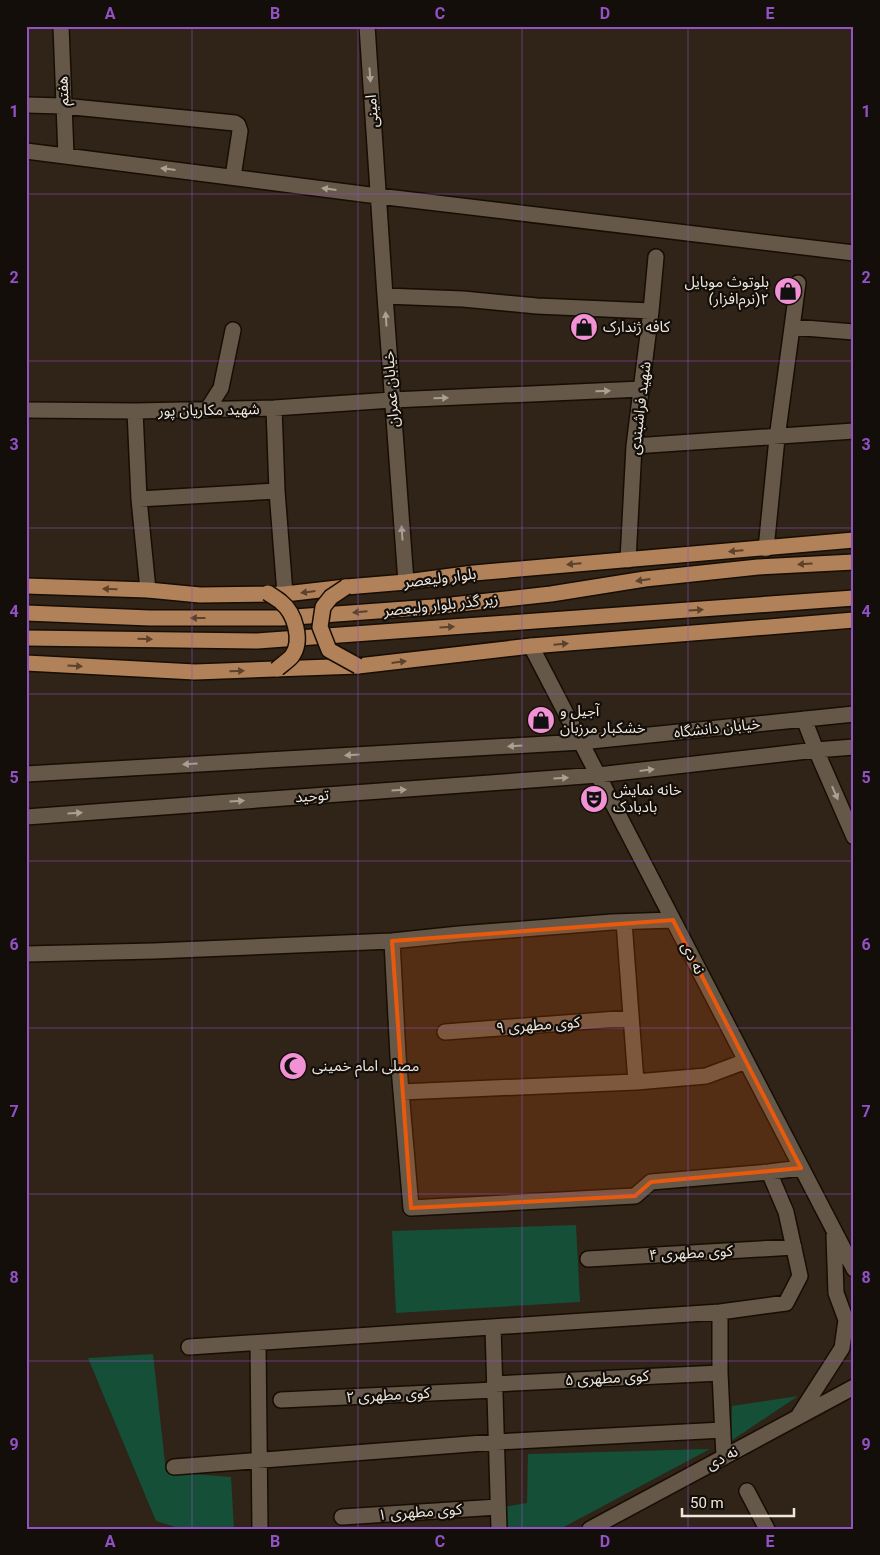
<svg xmlns="http://www.w3.org/2000/svg" width="880" height="1555" font-family="Roboto,'Noto Sans Arabic',sans-serif">
	<style>
		.green { fill: #154f38 }
		.lines { fill: none; stroke-linecap: round; stroke-linejoin: round }
		.minor-casing { stroke: #170d03; stroke-width: 18 }
		.major-casing { stroke: #170d03; stroke-width: 18 }
		.minor { stroke: #655849; stroke-width: 15 }
		.major { stroke: #b18159; stroke-width: 15 }
		.major-bridge-casing { stroke: #170d03; stroke-width: 18; stroke-linecap: butt }
		.major-bridge { stroke: #b18159; stroke-width: 15 }
		.oneway { fill: #aaa094 }
		.oneway2 { fill: #5a422d }
		.marked { fill: #e8590c; fill-opacity: 0.2; stroke: #e8590c; stroke-width: 4; stroke-linejoin: round }
		.grid { fill: none; stroke: #9251c5; stroke-width: 1; stroke-opacity: 0.55 }
		.labels { text-anchor: middle; dominant-baseline: central; stroke-width: 4.5; stroke-linejoin: round; paint-order: stroke }
		.street-label { font-size: 15px; fill: #eee7de; stroke: #130e09 }
		.poi-label { font-size: 15px; fill: #eee7de; stroke: #130e09; text-anchor: start }
		.neatline { fill: none; stroke: #9251c5; stroke-width: 2 }
		.grid-label { font-size: 16px; text-anchor: middle; font-weight: bold; fill: #9251c5 }
	</style>
	<rect width="100%" height="100%" fill="#2f2417"/>
	<path class="green" d="M576,1225L580,1302L396,1313L392,1231Z
		M153,1354L166,1472L231,1477L234,1529H182L156,1521L88,1358Z
		M798,1396L731,1441L732,1406Z
		M710,1449L560,1529H507L503,1507L527,1503L528,1454Z"/>
	<g class="lines">
		<g class="minor-casing">
			<path id="minor" d="M61,26L66,156
				M367,26L385,296L406,582
				M26,105L63,106L235,123L238,125L240,131L233,177
				M26,151L378,196L854,253
				M385,296L463,299L537,306L651,311
				M792,327L854,332
				M274,408L277,491L285,594
				M26,410L135,411L274,408L392,400L642,389
				M207,410L221,388L233,330
				M135,411L139,499L148,590
				M634,446L854,431
				M139,499L277,491
				M766,549L777,438L798,283
				M628,560L634,446L651,311L656,257
				M531,646L854,1269
				M804,719L816,750L854,837
				M26,774L581,742L854,714
				M26,817L598,775L816,750L854,747
				M624,922L636,1082
				M392,941L398,1056L411,1208L635,1196L651,1182L769,1172L801,1168
				M26,954L154,951L392,941L459,934L612,922L673,920
				M445,1032L631,1018
				M401,1092L636,1082L706,1076L746,1061
				M588,1259L794,1247
				M720,1312V1373L724,1457
				M493,1327L499,1529
				M258,1343L260,1529
				M189,1347L720,1312L786,1303L800,1276L786,1212L769,1172
				M494,1384L720,1373
				M281,1400L495,1390
				M799,1415L842,1348L846,1320L836,1293L834,1235
				M174,1467L496,1442L723,1430
				M747,1491L767,1529
				M342,1517L498,1507
				M590,1529L854,1387"/>
		</g>
		<g class="major-casing">
			<path id="major" d="M26,586L148,590L200,595L285,594L346,587L406,582L474,573L854,540
				M26,613L150,618H281L433,607L551,594L645,579L758,567L854,562
				M26,638L257,641L854,598
				M26,663L195,672L358,666L531,646L854,620"/>
		</g>
		<use href="#minor" class="minor"/>
		<use href="#major" class="major"/>
		<g class="major-bridge-casing">
			<path id="major-bridge" d="M346,587L331,597L323,607L320,627L329,650L358,666
				M268,593C272,596 278,599 281,602C295,613 303,641 292,656C288,661 281,665 277,669"/>
		</g>
		<use href="#major-bridge" class="major-bridge"/>
	</g>
	<defs><path id="oneway-solid" d="M-6-.8H1V-3.2L6.5 0L1 3.2V.8H-6Z" transform="scale(1.25)"/></defs>
	<g class="oneway">
		<use href="#oneway-solid" transform="translate(370 75) rotate(86)"/>
		<use href="#oneway-solid" transform="translate(168 169) rotate(-173)"/>
		<use href="#oneway-solid" transform="translate(329 189) rotate(-173)"/>
		<use href="#oneway-solid" transform="translate(386 319) rotate(-94)"/>
		<use href="#oneway-solid" transform="translate(603 391) rotate(-2)"/>
		<use href="#oneway-solid" transform="translate(441 398) rotate(-2)"/>
		<use href="#oneway-solid" transform="translate(402 533) rotate(-94)"/>
		<use href="#oneway-solid" transform="translate(515 746) rotate(177)"/>
		<use href="#oneway-solid" transform="translate(352 755) rotate(177)"/>
		<use href="#oneway-solid" transform="translate(190 764) rotate(177)"/>
		<use href="#oneway-solid" transform="translate(647 770) rotate(-7)"/>
		<use href="#oneway-solid" transform="translate(561 778) rotate(-4)"/>
		<use href="#oneway-solid" transform="translate(399 790) rotate(-4)"/>
		<use href="#oneway-solid" transform="translate(835 793) rotate(66)"/>
		<use href="#oneway-solid" transform="translate(237 801) rotate(-4)"/>
		<use href="#oneway-solid" transform="translate(75 813) rotate(-4)"/>
	</g>
	<g class="oneway2">
		<use href="#oneway-solid" transform="translate(736 551) rotate(175)"/>
		<use href="#oneway-solid" transform="translate(574 564) rotate(175)"/>
		<use href="#oneway-solid" transform="translate(805 564) rotate(177)"/>
		<use href="#oneway-solid" transform="translate(643 580) rotate(172)"/>
		<use href="#oneway-solid" transform="translate(110 589) rotate(-178)"/>
		<use href="#oneway-solid" transform="translate(308 592) rotate(173)"/>
		<use href="#oneway-solid" transform="translate(696 610) rotate(-4)"/>
		<use href="#oneway-solid" transform="translate(360 612) rotate(175)"/>
		<use href="#oneway-solid" transform="translate(198 618) rotate(180)"/>
		<use href="#oneway-solid" transform="translate(447 627) rotate(-4)"/>
		<use href="#oneway-solid" transform="translate(145 639) rotate(1)"/>
		<use href="#oneway-solid" transform="translate(561 644) rotate(-5)"/>
		<use href="#oneway-solid" transform="translate(399 662) rotate(-7)"/>
		<use href="#oneway-solid" transform="translate(75 666) rotate(4)"/>
		<use href="#oneway-solid" transform="translate(237 671) rotate(-2)"/>
	</g>
	<path class="marked" d="M673,920L801,1168L651,1182L635,1196L411,1208L392,941Z"/>
	<path class="grid" d="M192,26V1529M358,26V1529M522,26V1529M688,26V1529M26,194H854M26,361H854M26,528H854M26,694H854M26,861H854M26,1028H854M26,1194H854M26,1361H854"/>
	<defs>
		<g id="shop-disc" transform="scale(1.4375)"><circle r="9.5" fill="#f391d5" stroke="#130e09"/><path d="M-5-2.5h2.3a2.7 3.5 0 0 1 5.4 0H5L5.5 6h-11ZM-1.5-2.5h3a1.5 2.3 0 0 0-3 0Z" fill="#111"/></g>
		<g id="theatre-disc" transform="scale(1.4375)"><circle r="9.5" fill="#f391d5" stroke="#130e09"/><path d="M-5-5.5Q0-4 5-5.5V0Q5 5 0 6Q-5 5-5 0ZM-3.3-2.5H-1v1.5H-3.3ZM1-2.5H3.3v1.5H1ZM-2.8 1Q0 5.5 2.8 1Z" fill="#111"/></g>
		<g id="mosque-disc" transform="scale(1.4375)"><circle r="9.5" fill="#f391d5" stroke="#130e09"/><path d="M3.5-4.9A6 6 0 1 0 3.5 4.9A5 5 0 1 1 3.5-4.9Z" fill="#111"/></g>
	</defs>
	<g fill-rule="evenodd">
		<use href="#shop-disc" x="788" y="291"/>
		<use href="#shop-disc" x="584" y="327"/>
		<use href="#shop-disc" x="541" y="720"/>
		<use href="#theatre-disc" x="594" y="799"/>
		<use href="#mosque-disc" x="293" y="1066"/>
	</g>
	<g class="labels">
		<g class="street-label">
			<text transform="translate(63 91) rotate(-92)">هفتم</text>
			<text transform="translate(372 111) rotate(-94)">امینی</text>
			<text transform="translate(391 389) rotate(-94)">خیابان عمران</text>
			<text transform="translate(640 408) rotate(-83)">شهید فراشبندی</text>
			<text transform="translate(209 410) rotate(-1)">شهید مکاریان پور</text>
			<text transform="translate(440 578) rotate(-7)">بلوار ولیعصر</text>
			<text transform="translate(441 605) rotate(-6)">زیر گذر بلوار ولیعصر</text>
			<text transform="translate(717 728) rotate(-6)">خیابان دانشگاه</text>
			<text transform="translate(312 796) rotate(-4)">توحید</text>
			<text transform="translate(693 958) rotate(63)">نه دی</text>
			<text transform="translate(538 1025) rotate(-4)">کوی مطهری ۹</text>
			<text transform="translate(691 1253) rotate(-3)">کوی مطهری ۴</text>
			<text transform="translate(607 1378) rotate(-3)">کوی مطهری ۵</text>
			<text transform="translate(388 1395) rotate(-3)">کوی مطهری ۲</text>
			<text transform="translate(722 1458) rotate(-28)">نه دی</text>
			<text transform="translate(420 1512) rotate(-4)">کوی مطهری ۱</text>
		</g>
		<g class="poi-label">
			<text x="769" y="282" text-anchor="end">بلوتوث موبایل<tspan x="769" dy="17">(نرم‌افزار)۲</tspan></text>
			<text x="603" y="327">کافه ژندارک</text>
			<text x="560" y="711">آجیل و<tspan x="560" dy="17">خشکبار مرزبان</tspan></text>
			<text x="613" y="790">خانه نمایش<tspan x="613" dy="17">بادبادک</tspan></text>
			<text x="312" y="1066">مصلی امام خمینی</text>
		</g>
	</g>
	<rect width="880" height="1555" fill="none" stroke="#130e09" stroke-width="55"/>
	<path d="M682 1508v8h112v-8" fill="none" stroke="#eee7de" stroke-width="2.5"/>
	<text x="690" y="1508" font-size="15" fill="#eee7de" stroke="#130e09" stroke-width="4" paint-order="stroke">50 m</text>
	<rect x="28" y="28" width="824" height="1500" class="neatline"/>
	<g class="grid-label">
		<text x="110" y="19">A</text>
		<text x="275" y="19">B</text>
		<text x="440" y="19">C</text>
		<text x="605" y="19">D</text>
		<text x="770" y="19">E</text>
		<text x="14" y="117">1</text>
		<text x="866" y="117">1</text>
		<text x="14" y="283">2</text>
		<text x="866" y="283">2</text>
		<text x="14" y="450">3</text>
		<text x="866" y="450">3</text>
		<text x="14" y="617">4</text>
		<text x="866" y="617">4</text>
		<text x="14" y="783">5</text>
		<text x="866" y="783">5</text>
		<text x="14" y="950">6</text>
		<text x="866" y="950">6</text>
		<text x="14" y="1117">7</text>
		<text x="866" y="1117">7</text>
		<text x="14" y="1283">8</text>
		<text x="866" y="1283">8</text>
		<text x="14" y="1450">9</text>
		<text x="866" y="1450">9</text>
		<text x="110" y="1547">A</text>
		<text x="275" y="1547">B</text>
		<text x="440" y="1547">C</text>
		<text x="605" y="1547">D</text>
		<text x="770" y="1547">E</text>
	</g>
</svg>
